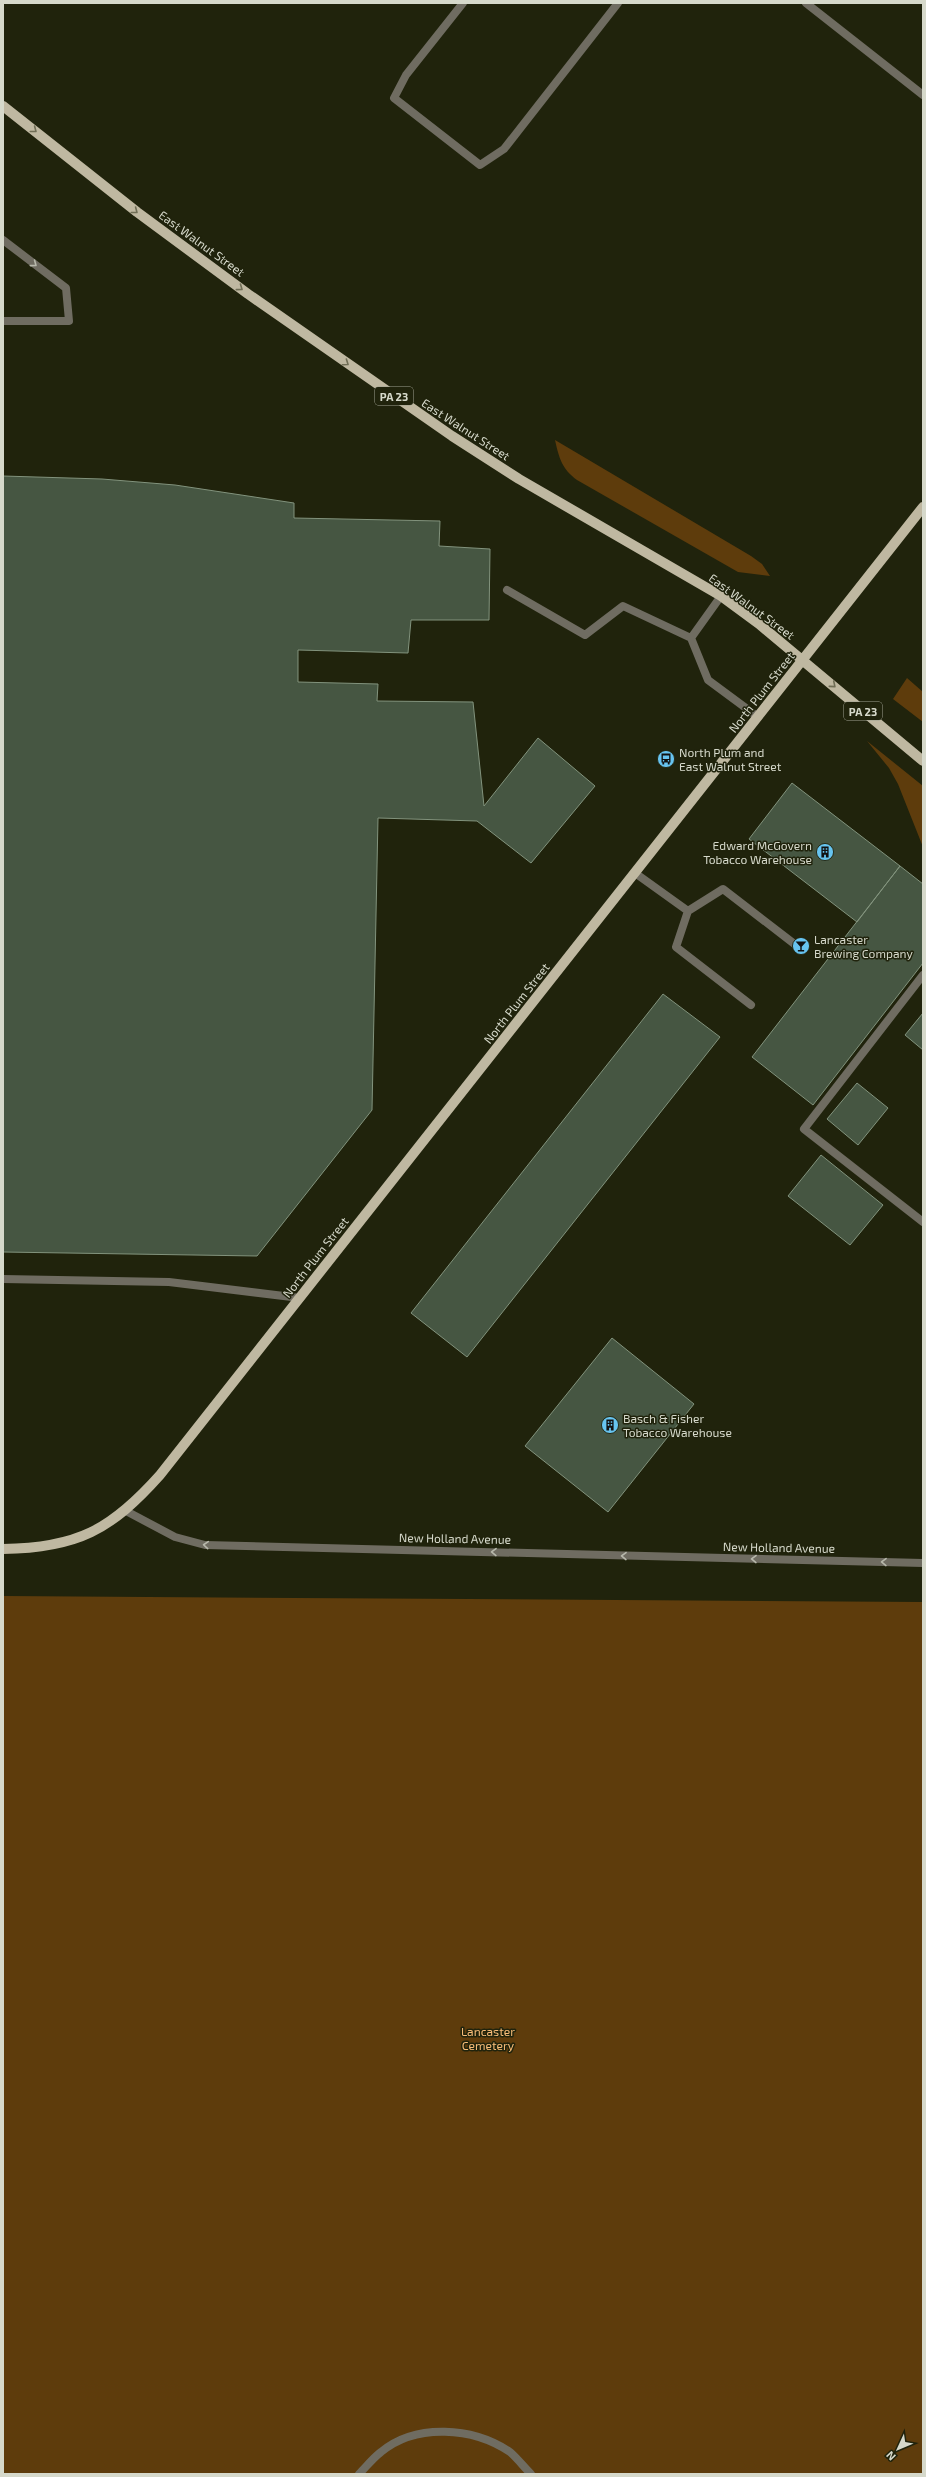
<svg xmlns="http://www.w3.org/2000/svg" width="926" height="2477" font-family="'Exo 2',sans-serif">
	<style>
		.green { fill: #5e3c0c }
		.building { fill: #465642; stroke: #82937d }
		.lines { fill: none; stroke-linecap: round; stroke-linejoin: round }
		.lane { stroke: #6f6c61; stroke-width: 8 }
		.street { stroke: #6f6c61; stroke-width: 8 }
		.primary { stroke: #bfb8a1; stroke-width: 10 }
		.oneway { stroke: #706e56 }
		.oneway2 { stroke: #b7b8ab }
		.labels { text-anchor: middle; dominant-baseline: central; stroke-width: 3; stroke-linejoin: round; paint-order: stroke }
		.shield { fill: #20230c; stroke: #9fa292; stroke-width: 1 }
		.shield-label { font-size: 11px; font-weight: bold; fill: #d6d9cb }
		.street-label { font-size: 12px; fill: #d6d9cb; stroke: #20230c }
		.poi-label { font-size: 12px; fill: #d6d9cb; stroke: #20230c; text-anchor: start }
		.park-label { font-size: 12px; fill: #fabe79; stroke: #20230c }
	</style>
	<rect width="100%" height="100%" fill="#20230c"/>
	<path class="green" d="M555,440L751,556L762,564L770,576L738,572L577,480C562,469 559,458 555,440Z
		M907,678L923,692V722L893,699Z
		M867,741L923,786V847L898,784L889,768Z
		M3,1596L923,1602V2474H3Z"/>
	<path class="building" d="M3,476L102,479L175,485L294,503V518L440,521L439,546L490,549L489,620H411L408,653L298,650V682L378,684L377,701L473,702L484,806L538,738L595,786L531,863L477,821L378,818L372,1110L257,1256L3,1252Z
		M792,783L900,866L857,922L749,839Z
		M900,866L923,884V963L813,1105L752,1057Z
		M663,994L720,1037L467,1357L411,1313Z
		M923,1013V1050L905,1035Z
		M857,1083L888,1108L858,1145L827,1119Z
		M821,1155L883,1205L850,1245L788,1196Z
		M612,1338L694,1404L608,1512L525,1446Z"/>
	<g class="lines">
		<path class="lane" d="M463,3L406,75L394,98L480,165L504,149L618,3
			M3,240L66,288L69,321H3
			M507,590L585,635L623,606L691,638L721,596
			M691,638L708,680L758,717
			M635,873L688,911L676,947L751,1005
			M688,911L723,889L797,946
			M923,975L804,1129L923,1222
			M3,1279L169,1282L300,1298
			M359,2474C366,2467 373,2458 381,2452C416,2423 473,2427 510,2452C517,2458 524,2467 531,2474"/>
		<path class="street" d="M806,3L923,95
			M126,1511L175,1537L205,1545L923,1563"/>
		<path class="primary" d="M3,106L137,212L248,294L452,436L519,479L721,596L759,624L923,761
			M3,1549C77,1548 111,1530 160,1475L923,507"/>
	</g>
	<defs><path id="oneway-chevron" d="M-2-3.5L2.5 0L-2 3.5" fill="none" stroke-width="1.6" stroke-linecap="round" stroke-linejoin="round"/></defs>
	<g class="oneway">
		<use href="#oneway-chevron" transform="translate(34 130) rotate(38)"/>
		<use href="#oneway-chevron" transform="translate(135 211) rotate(38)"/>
		<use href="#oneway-chevron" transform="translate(240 288) rotate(36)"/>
		<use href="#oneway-chevron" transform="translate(346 363) rotate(35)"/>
		<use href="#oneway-chevron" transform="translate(833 685) rotate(40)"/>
	</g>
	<g class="oneway2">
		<use href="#oneway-chevron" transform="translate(34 264) rotate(37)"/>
		<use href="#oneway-chevron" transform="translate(206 1545) rotate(-175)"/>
		<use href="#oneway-chevron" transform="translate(494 1552) rotate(-179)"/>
		<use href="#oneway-chevron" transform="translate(624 1556) rotate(-179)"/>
		<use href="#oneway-chevron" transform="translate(754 1559) rotate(-179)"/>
		<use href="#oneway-chevron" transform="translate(884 1562) rotate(-179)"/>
	</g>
	<defs>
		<g id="bus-disc" transform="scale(0.9)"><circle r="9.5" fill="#67c4f0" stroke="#20230c"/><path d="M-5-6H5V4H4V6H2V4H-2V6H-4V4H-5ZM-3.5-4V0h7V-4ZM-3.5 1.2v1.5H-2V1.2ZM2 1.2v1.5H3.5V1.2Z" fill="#111"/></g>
		<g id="building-disc" transform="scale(0.9)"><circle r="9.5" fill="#67c4f0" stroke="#20230c"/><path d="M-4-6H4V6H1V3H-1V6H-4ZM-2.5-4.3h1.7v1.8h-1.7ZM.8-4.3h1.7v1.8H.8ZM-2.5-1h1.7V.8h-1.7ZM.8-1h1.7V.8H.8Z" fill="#111"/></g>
		<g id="bar-disc" transform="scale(0.9)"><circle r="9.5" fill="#67c4f0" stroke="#20230c"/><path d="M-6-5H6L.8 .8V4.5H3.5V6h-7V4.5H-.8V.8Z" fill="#111"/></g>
	</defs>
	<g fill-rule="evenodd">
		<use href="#bus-disc" x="666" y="759"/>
		<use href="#building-disc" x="825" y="852"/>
		<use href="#bar-disc" x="801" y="946"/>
		<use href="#building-disc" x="610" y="1425"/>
	</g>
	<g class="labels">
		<g class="shield">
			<rect x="375" y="387" width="38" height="18" rx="3"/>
			<rect x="844" y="702" width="38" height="18" rx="3"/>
		</g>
		<g class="shield-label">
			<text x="394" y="396">PA 23</text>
			<text x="863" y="711">PA 23</text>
		</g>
		<g class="street-label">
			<text transform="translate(202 243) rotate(36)">East Walnut Street</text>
			<text transform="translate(466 429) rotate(33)">East Walnut Street</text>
			<text transform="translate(752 606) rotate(36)">East Walnut Street</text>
			<text transform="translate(761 692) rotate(-52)">North Plum Street</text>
			<text transform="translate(516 1003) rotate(-52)">North Plum Street</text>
			<text transform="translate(315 1257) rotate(-52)">North Plum Street</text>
			<text transform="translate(455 1538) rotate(1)">New Holland Avenue</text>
			<text transform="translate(779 1547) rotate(1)">New Holland Avenue</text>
		</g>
		<g class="poi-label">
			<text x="679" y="752">North Plum and<tspan x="679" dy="14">East Walnut Street</tspan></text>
			<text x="812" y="845" text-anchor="end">Edward McGovern<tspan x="812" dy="14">Tobacco Warehouse</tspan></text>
			<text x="814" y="939">Lancaster<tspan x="814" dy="14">Brewing Company</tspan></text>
			<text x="623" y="1418">Basch &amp; Fisher<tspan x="623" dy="14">Tobacco Warehouse</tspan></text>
		</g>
		<g class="park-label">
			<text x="488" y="2031">Lancaster<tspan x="488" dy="14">Cemetery</tspan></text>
		</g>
	</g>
	<rect width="926" height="2477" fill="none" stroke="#d6d9cb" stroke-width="8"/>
	<g transform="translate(898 2449) rotate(226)" stroke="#20230c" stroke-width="3" paint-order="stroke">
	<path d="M0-3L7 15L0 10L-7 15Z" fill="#d6d9cb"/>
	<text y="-6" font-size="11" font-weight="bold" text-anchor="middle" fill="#d6d9cb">N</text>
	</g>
</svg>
